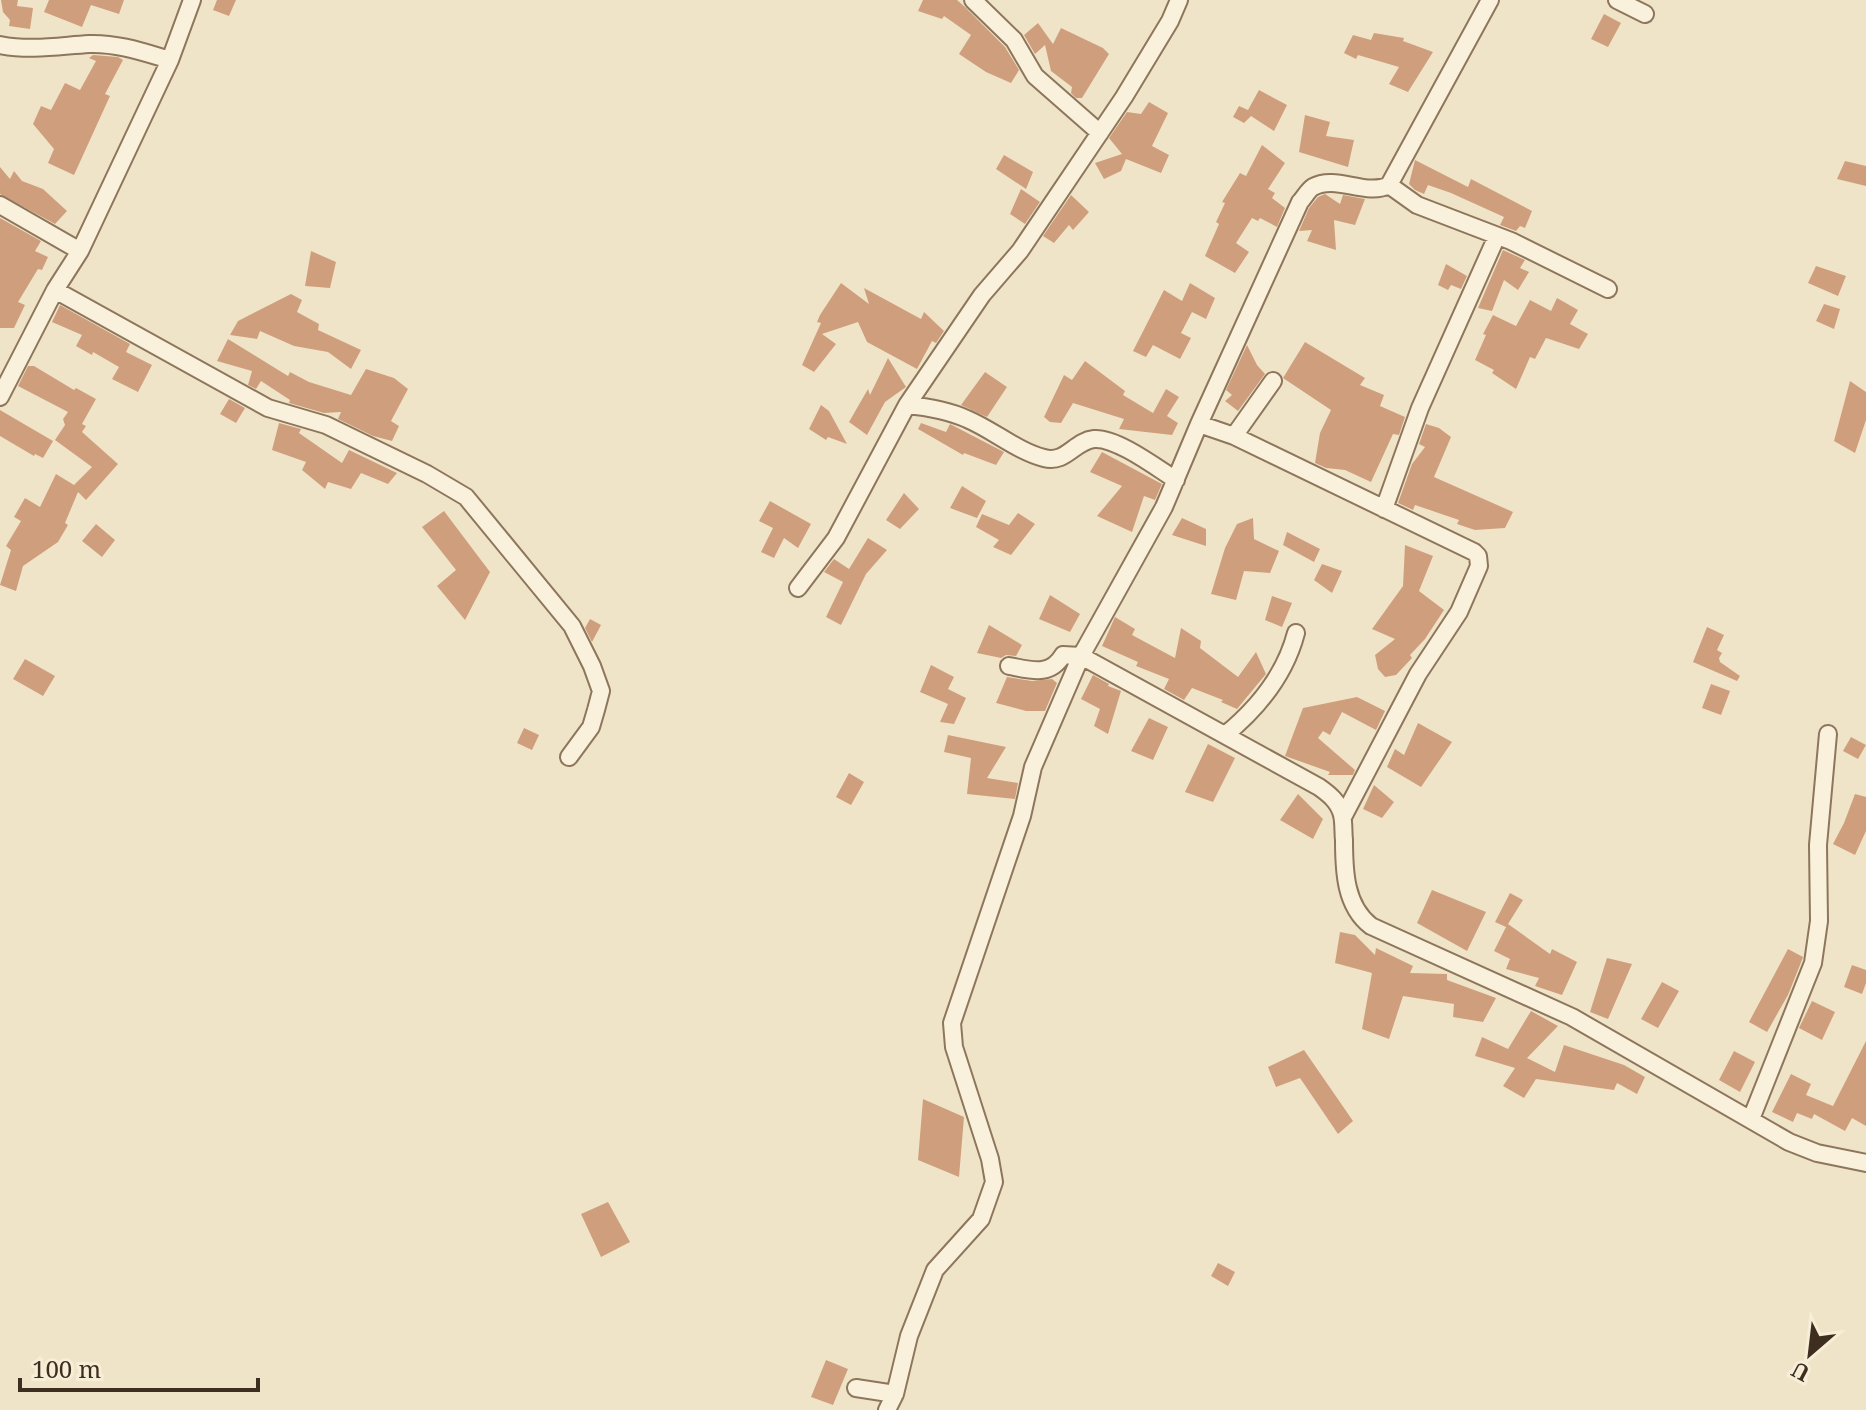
<svg xmlns="http://www.w3.org/2000/svg" width="1866" height="1410" font-family="'Noto Serif',serif">
	<style>
		.building { fill: #cf9f7d }
		.lines { fill: none; stroke-linecap: round; stroke-linejoin: round }
		.minor-casing { stroke: #8d765c; stroke-width: 20 }
		.minor { stroke: #faf1dc; stroke-width: 16 }
	</style>
	<rect width="100%" height="100%" fill="#f0e4c8"/>
	<path class="building" d="M1,0H18L17,6L33,8L30,29L9,26L10,20L3,12Z
		M49,0H124L119,14L91,5L82,27L44,12Z
		M217,0H236L229,16L213,10Z
		M923,0H957L965,7L1005,47L1019,70L1011,83L986,72L959,54L971,35L944,16L942,19L918,11Z
		M1604,14L1621,23L1608,47L1591,39Z
		M1038,23L1053,44L1061,28L1103,48L1109,54L1082,98H1076L1071,93L1072,87L1051,71L1045,45L1035,54L1024,35Z
		M1374,33L1404,38L1403,41L1433,52L1408,92L1389,84L1399,67L1358,55L1356,59L1344,53L1353,35L1371,40Z
		M93,55L118,57L123,60L105,94L110,96L74,175L48,163L54,149L33,124L41,106L51,110L65,83L80,90L96,61L89,58Z
		M1259,90L1287,105L1274,131L1251,116L1244,123L1233,117L1239,106L1248,110Z
		M1149,102L1168,113L1152,146L1169,155L1161,173L1126,159L1121,171L1104,179L1095,163L1122,154L1109,138L1127,112L1141,114Z
		M1305,115L1330,122L1326,136L1354,140L1348,167L1299,152Z
		M1262,145L1285,163L1268,189L1275,193L1272,198L1285,208L1277,227L1260,218L1258,221L1252,218L1236,243L1249,252L1235,273L1205,256L1219,224L1216,222L1225,203L1222,202L1240,173L1246,176Z
		M1004,155L1033,172L1026,189L996,169Z
		M1415,160L1468,187L1471,179L1532,211L1525,228L1520,226L1516,231L1500,225L1504,217L1451,193L1428,185L1424,194L1415,190L1409,184Z
		M1845,161L1866,166V186L1837,179Z
		M0,167L10,179L14,171L22,181L43,189L67,211L55,224L0,194Z
		M1021,189L1040,202L1025,224L1010,214Z
		M1325,194L1340,204L1343,195L1365,199L1355,225L1334,220L1336,250L1307,241L1312,230L1299,231L1309,208L1318,197Z
		M1071,195L1089,212L1073,230L1069,225L1054,243L1043,236Z
		M0,218L41,241L35,251L48,257L42,270L38,269L18,302L25,305L14,328H0Z
		M1503,250L1525,260L1520,268L1529,272L1518,290L1504,280L1492,311L1478,308Z
		M311,251L336,262L330,288L305,286Z
		M1446,264L1467,276L1461,289L1451,285L1448,290L1438,285Z
		M1816,266L1846,276L1838,296L1808,283Z
		M841,283L869,304L864,288L921,319L924,312L944,331L936,343L932,341L917,369L867,342L858,322L822,334L836,344L814,372L802,365L821,323L817,322L820,315Z
		M1190,283L1215,298L1206,319L1192,312L1181,333L1191,338L1180,359L1153,345L1146,357L1133,351L1164,290L1182,301Z
		M291,294L302,300L297,312L319,324L318,330L361,350L351,369L328,352L294,346L260,331L257,339L230,335L238,321Z
		M1557,298L1578,310L1570,324L1588,334L1579,349L1546,338L1535,359L1530,357L1516,389L1492,373L1494,370L1475,360L1486,335L1483,334L1493,315L1516,326L1530,300L1551,311Z
		M1824,304L1840,309L1834,329L1816,321Z
		M60,305L130,344L126,352L152,365L138,392L112,379L119,367L93,352L92,355L76,346L82,335L52,322Z
		M228,339L288,376L290,372L309,382L351,395L366,369L394,378L408,389L391,421L399,426L392,441L373,436L338,419L341,412L324,413L289,403L290,400L261,381L256,389L248,385L252,371L217,361Z
		M1305,342L1365,378L1360,385L1384,395L1380,406L1405,417L1399,435L1393,434L1371,482L1345,470L1326,468L1315,463L1320,433L1331,410L1283,378Z
		M1247,345L1257,365L1265,374L1238,411L1225,401L1232,395L1226,390Z
		M888,358L906,387L885,402L867,435L849,422L868,389L870,395Z
		M1085,361L1125,391L1123,395L1153,413L1166,389L1179,397L1167,416L1178,423L1172,435L1119,429L1124,419L1073,403L1061,423L1050,422L1044,417L1064,375L1072,380Z
		M28,366H34L74,390L76,388L96,399L82,424L86,426L82,432L118,464L86,500L78,492L65,523L68,525L58,542L23,566L16,591L0,585L11,550L6,546L21,521L14,517L25,498L40,507L56,474L74,485L92,467L55,440L65,425L63,419L68,412L18,386Z
		M985,372L1007,387L987,417L961,405Z
		M1850,381L1866,392V420L1855,453L1834,441Z
		M229,399L245,408L236,423L220,414Z
		M821,405L829,411L847,444L828,437L826,440L809,429Z
		M0,410L53,441L43,458L35,454L34,456L0,436Z
		M279,423L301,429L299,433L342,463L349,450L397,473L388,484L361,473L351,489L328,482L325,489L302,470L306,462L272,450Z
		M921,423L946,432L950,424L1004,452L996,465L964,453L963,455L918,429Z
		M1426,424L1439,428L1451,437L1434,477L1513,512L1505,528L1475,530L1457,524L1459,520L1415,505L1413,510L1398,503L1412,464L1425,447L1419,444Z
		M1102,452L1162,484L1155,500L1144,496L1132,532L1097,516L1122,486L1090,472Z
		M962,486L986,501L977,518L950,508Z
		M904,493L919,509L900,529L886,520Z
		M770,501L811,524L798,548L784,538L774,558L761,552L773,528L759,521Z
		M444,511L490,572L465,620L437,586L456,570L422,527Z
		M1018,513L1035,524L1011,555L993,547L999,540L976,527L982,514L1009,525Z
		M1182,518L1206,529V546L1172,535Z
		M1253,518L1254,539L1279,551L1270,573L1244,571L1236,600L1211,594L1225,548L1237,524Z
		M96,524L115,540L102,557L82,541Z
		M1287,532L1320,549L1314,562L1283,545Z
		M868,538L887,550L866,574L841,625L826,617L843,582L824,572L834,559L849,569Z
		M1405,545L1433,556L1419,591L1444,610L1425,639L1410,655L1412,658L1396,675L1385,677L1378,669L1375,655L1395,639L1372,629L1403,586Z
		M1322,564L1342,571L1332,593L1314,580Z
		M1050,595L1080,614L1070,632L1039,619Z
		M1272,596L1292,603L1282,627L1265,620Z
		M1115,617L1135,629L1132,635L1175,658L1181,628L1201,641L1200,648L1238,677L1256,652L1266,674L1237,709L1221,702L1223,700L1192,688L1184,700L1164,689L1169,679L1136,666L1138,662L1102,646Z
		M590,619L601,625L592,642L585,628Z
		M989,625L1022,645L1016,656L1006,655L1001,658L977,653Z
		M1707,627L1724,635L1717,650L1722,653L1719,658L1720,662L1740,676L1737,681L1693,662Z
		M25,659L55,676L43,696L13,679Z
		M931,665L954,677L948,689L966,698L954,724L940,722L948,704L920,692Z
		M1093,675L1109,684L1108,686L1121,691L1108,734L1094,726L1100,709L1081,699Z
		M1007,677L1032,681L1052,679L1057,683L1045,711H1026L996,703Z
		M1711,684L1730,691L1721,715L1702,708Z
		M1357,697L1385,711L1376,730L1342,712L1330,735L1323,731L1318,738L1355,770L1353,775H1328L1330,772L1285,756L1303,708Z
		M1149,718L1168,727L1153,760L1131,751Z
		M1418,723L1452,742L1421,787L1387,767L1395,749L1404,755Z
		M524,728L539,735L532,750L517,743Z
		M948,735L1006,747L987,778L1018,783L1015,799L967,794L971,758L944,752Z
		M1851,737L1866,745L1858,759L1843,751Z
		M1208,744L1235,758L1213,802L1185,792Z
		M849,773L864,782L851,805L836,797Z
		M1374,785L1394,802L1382,818L1363,809Z
		M1298,794L1323,819L1313,839L1280,820Z
		M1855,794L1866,797V831L1855,855L1833,844L1844,823Z
		M1432,890L1486,912L1467,951L1417,923Z
		M1510,893L1523,900L1508,924L1550,954L1552,949L1577,962L1562,995L1535,986L1539,978L1506,969L1510,959L1494,951L1506,927L1495,922Z
		M1340,932L1355,935L1375,955L1376,948L1413,966L1410,973L1447,974V980L1496,998L1483,1022L1453,1017L1454,1004L1403,996L1389,1039L1362,1029L1372,973L1335,963Z
		M1788,949L1803,957L1802,960L1788,995L1767,1032L1749,1022Z
		M1607,958L1632,964L1608,1019L1590,1012Z
		M1852,965L1866,970V983L1862,994L1844,987Z
		M1662,982L1679,991L1658,1028L1641,1019Z
		M1812,1001L1835,1012L1822,1040L1799,1028Z
		M1531,1011L1558,1026L1527,1058L1555,1072L1564,1045L1624,1065L1645,1077L1637,1094L1617,1083L1614,1090L1536,1079L1524,1098L1503,1086L1515,1068L1475,1056L1482,1037L1508,1049Z
		M1866,1041V1126L1852,1118L1845,1131L1814,1114L1812,1119L1797,1113L1793,1122L1772,1112L1791,1074L1811,1084L1806,1095L1833,1106Z
		M1304,1050L1353,1121L1338,1134L1300,1078L1276,1087L1268,1067Z
		M1734,1051L1755,1062L1740,1092L1719,1080Z
		M923,1099L964,1117L959,1177L918,1160Z
		M608,1202L630,1242L601,1257L581,1214Z
		M1218,1263L1235,1272L1228,1286L1211,1276Z
		M826,1360L848,1369L833,1405L811,1397Z"/>
	<g class="lines">
		<g class="minor-casing">
			<path id="minor" d="M973,0L1014,40L1035,76L1100,133
				M1617,0L1645,14
				M0,45C30,51 58,46 89,44C117,43 143,52 170,60
				M1389,185L1417,205L1511,241L1608,289
				M0,205L80,251
				M55,290L268,408L326,425L427,474L466,497L572,626L592,666L601,691L596,710L591,727L569,757
				M0,397L55,290L80,251L170,60L192,0
				M907,405L982,295L1020,251L1124,97L1170,21L1179,0
				M1199,424L1234,436L1474,552L1478,556L1479,566L1459,612L1418,674L1343,817
				M1234,436L1273,381
				M1384,509L1420,408L1497,236
				M798,588L836,538L907,405C928,407 947,410 967,419C993,430 1017,451 1044,458C1066,464 1074,441 1094,439C1116,437 1157,468 1176,480
				M1009,666C1031,670 1050,677 1063,655L1081,656L1319,787C1329,794 1339,802 1342,815C1344,823 1343,832 1344,840C1344,871 1345,906 1371,926L1572,1017L1789,1142L1817,1153L1866,1163
				M1225,735C1258,708 1285,675 1296,633
				M1751,1119L1813,963L1819,921L1818,845L1828,734
				M856,1388L895,1394
				M887,1410L895,1394L909,1336L935,1270L981,1219L994,1182L990,1159L954,1047L952,1023L1022,816L1033,767L1081,656L1164,507L1199,424L1300,202C1304,198 1308,190 1313,187C1336,174 1366,197 1389,185L1490,0"/>
		</g>
		<use href="#minor" class="minor"/>
	</g>
	<g transform="translate(1810 1354) rotate(208)" stroke="#f7eed8" stroke-width="6" paint-order="stroke">
	<path d="M0-6L14 30L0 20L-14 30Z" fill="#3d2e20"/>
	<text y="-12" font-size="22" font-weight="bold" text-anchor="middle" fill="#3d2e20">U</text>
	</g>
	<path d="M20 1378v12h238v-12" fill="none" stroke="#3d2e20" stroke-width="4"/>
	<text x="32" y="1378" font-size="24" fill="#3d2e20" stroke="#f7eed8" stroke-width="6" paint-order="stroke">100 m</text>
</svg>
